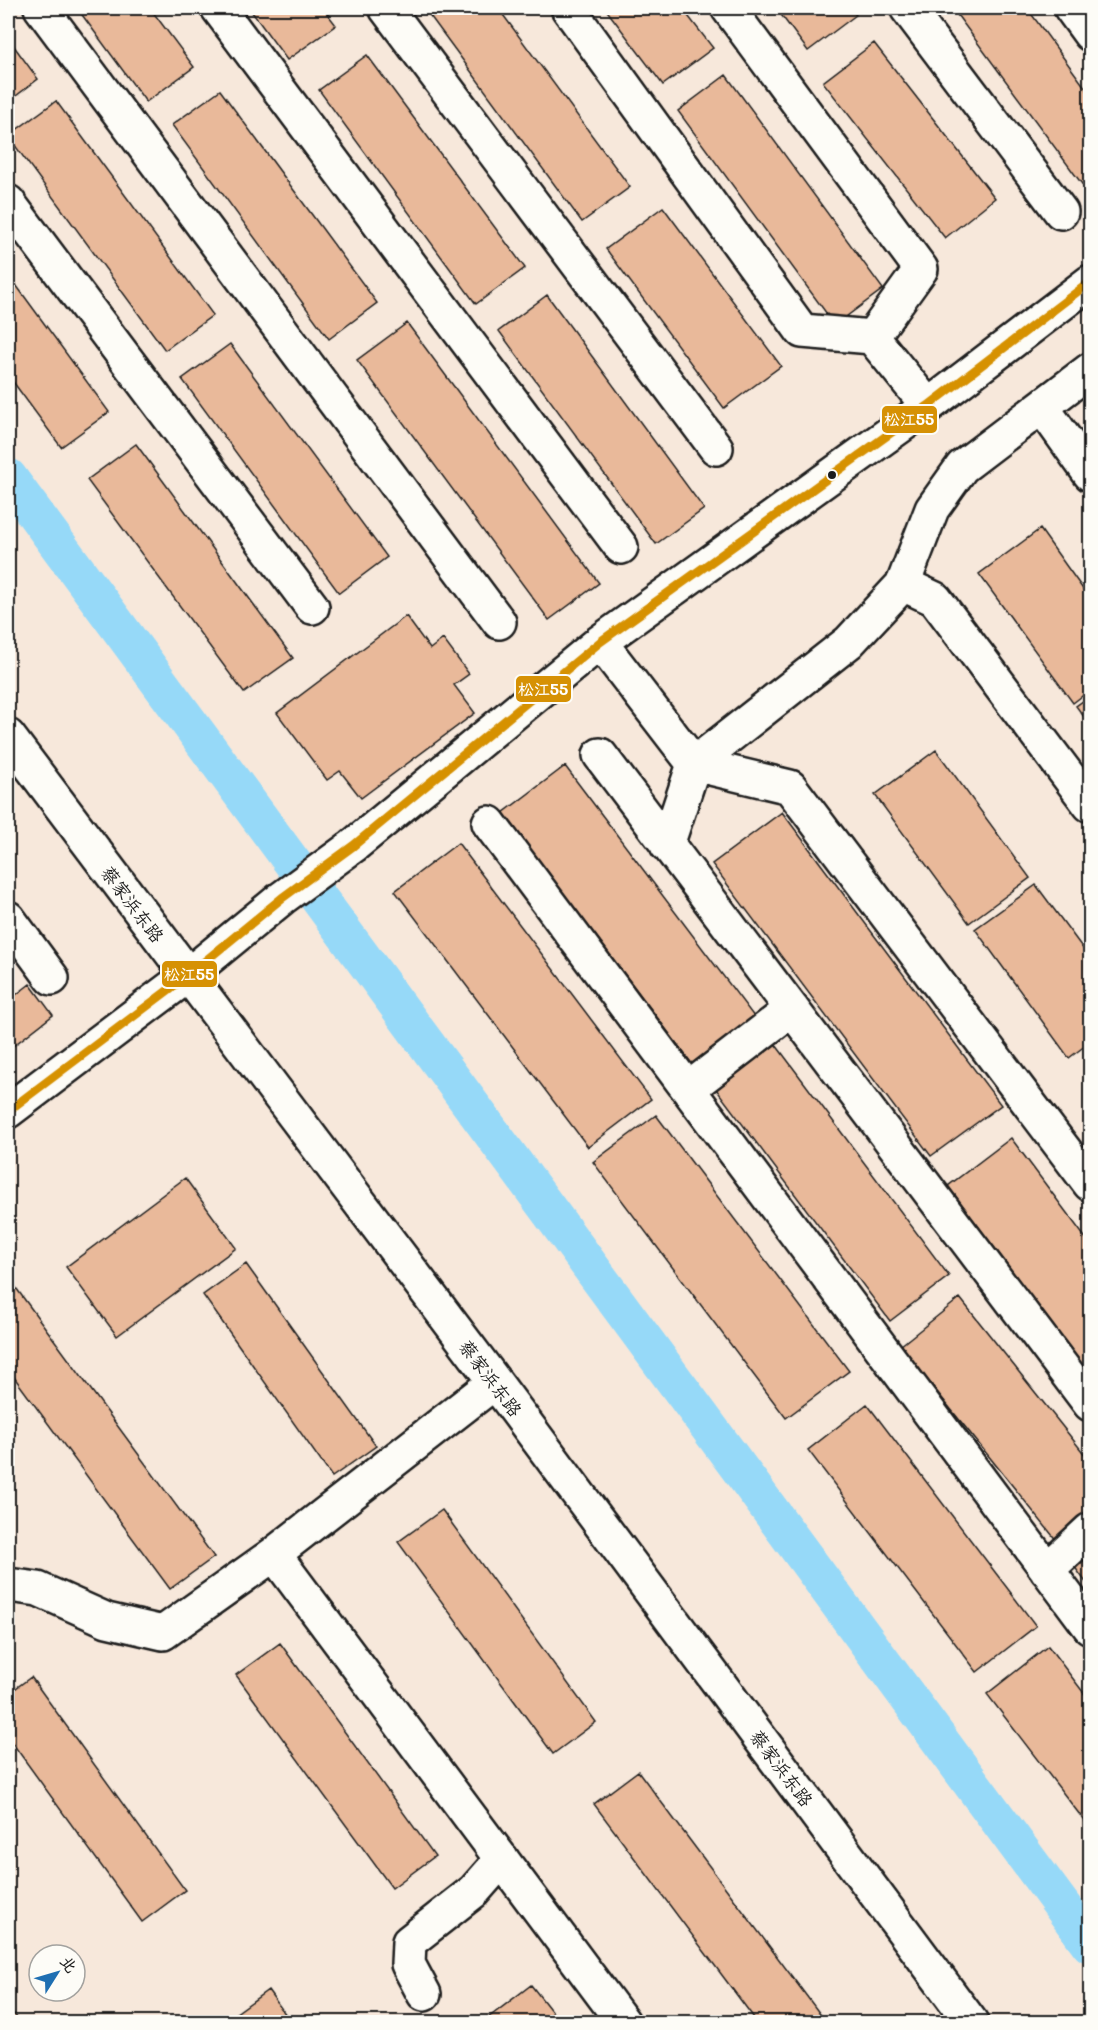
<svg xmlns="http://www.w3.org/2000/svg" width="1098" height="2030" font-family="Mali,'LXGW WenKai TC',sans-serif">
	<style>
		.lines { fill: none; stroke-linecap: round; stroke-linejoin: round }
		.canal { stroke: #96d9f8; stroke-width: 38 }
		.building { fill: #e9b99a; stroke: #1c1c1c; stroke-width: 1.5 }
		.minor-casing { stroke: #1c1c1c; stroke-width: 38 }
		.minor { stroke: #fdfcf7; stroke-width: 33 }
		.bus-1-casing { stroke: #fdfcf7; stroke-width: 14 }
		.bus-1 { stroke: #d69104; stroke-width: 9 }
		.bus-dot { fill: #1c1c1c; stroke: #fdfcf7; stroke-width: 2 }
		.labels { text-anchor: middle; dominant-baseline: central; stroke-width: 5; stroke-linejoin: round; paint-order: stroke }
		.street-label { font-size: 18px; fill: #1c1c1c; stroke: #fdfcf7 }
		.line-badge { stroke: #fdfcf7; stroke-width: 2 }
		.badge-label { font-size: 16px; text-anchor: middle; font-weight: bold; fill: #fff }
	</style>
	<rect width="100%" height="100%" fill="#f7e8db"/>
	<filter id="ink" filterUnits="userSpaceOnUse"><feTurbulence type="fractalNoise" baseFrequency=".0167" numOctaves="2"/><feDisplacementMap in="SourceGraphic" scale="12" xChannelSelector="R" yChannelSelector="G"/><feConvolveMatrix kernelMatrix="1 2 1 2 8 2 1 2 1" color-interpolation-filters="sRGB"/></filter>
	<g filter="url(#ink)">
		<g class="lines">
			<path class="canal" d="M8,477L1090,1944"/>
		</g>
		<path class="building" d="M77,8H150L194,67L146,102Z
			M249,8H323L336,25L287,60Z
			M427,8H498L630,187L582,222L425,9Z
			M605,8H682L713,48L663,85Z
			M776,8H850L856,15L808,51Z
			M952,8H1027L1090,94V195Z
			M8,38L38,79L8,102Z
			M874,43L995,198L945,238L823,82Z
			M367,55L525,268L476,304L319,90Z
			M726,75L883,289L835,325L678,111Z
			M220,90L377,303L329,339L172,125Z
			M56,101L213,315L165,350L8,136Z
			M663,207L781,366L724,408L606,249Z
			M8,274L109,412L61,447L8,375Z
			M547,295L704,509L656,544L499,331Z
			M407,323L599,583L549,620L357,360Z
			M230,344L387,557L339,593L182,379Z
			M136,444L293,658L244,693L87,480Z
			M1040,529L1090,599V690L1073,703L979,574Z
			M406,616L430,649L443,639L469,674L454,685L475,713L361,798L340,771L327,780L277,713Z
			M1090,696V725L1076,706Z
			M936,750L1030,878L969,923L875,795Z
			M565,766L758,1022L696,1069L503,813Z
			M782,812L1001,1105L931,1156L712,864Z
			M458,843L651,1099L588,1147L395,891Z
			M1036,885L1090,958V1042L1069,1058L975,929Z
			M30,984L53,1015L8,1050V1001Z
			M773,1041L949,1276L890,1321L713,1085Z
			M656,1115L849,1371L786,1418L593,1162Z
			M1011,1138L1090,1244V1375L948,1186Z
			M185,1178L236,1248L117,1336L66,1267Z
			M246,1264L376,1446L332,1477L203,1295Z
			M8,1277L214,1557L170,1589L8,1369Z
			M960,1298L1090,1461V1514L1057,1541L900,1346Z
			M867,1404L1036,1626L977,1672L808,1450Z
			M442,1510L596,1722L553,1754L398,1542Z
			M1090,1548V1588L1071,1562Z
			M280,1643L435,1856L392,1888L236,1675Z
			M1048,1646L1090,1701V1828L987,1694Z
			M31,1677L185,1890L142,1922L8,1737V1694Z
			M638,1771L826,2022H757L594,1804Z
			M531,1985L560,2022H485L484,2021Z
			M268,1990L291,2022H224Z
			M8,2006L20,2022H8Z"/>
		<g class="lines">
			<g class="minor-casing">
				<path id="minor" d="M41,8L499,622
					M218,8L621,547
					M386,8L716,448
					M568,8L802,331L872,337
					M728,8L921,269L872,337L928,406
					M907,8L1061,212
					M1071,8L1090,34
					M8,202L312,607
					M1042,407L1090,474
					M903,584L935,599L1090,805
					M600,642L694,764L849,642L903,584L932,509L962,467L1090,370
					M8,736L495,1382L971,2022
					M600,755L1090,1404
					M489,823L1090,1627
					M667,845L694,764L790,787L1090,1184
					M8,918L52,978
					M688,1089L792,1009
					M8,1111L187,976L282,898L353,846L600,642L928,406L1090,282
					M495,1382L274,1554L623,2022
					M1047,1570L1090,1530
					M8,1585L38,1589L107,1620L163,1633L274,1554
					M424,1994L408,1964L409,1942L474,1891L502,1859"/>
			</g>
			<use href="#minor" class="minor"/>
			<g class="bus-1-casing">
				<path id="bus-1" d="M8,1111L187,976L282,898L353,846L600,642L928,406L1090,282"/>
			</g>
			<use href="#bus-1" class="bus-1"/>
		</g>
	</g>
	<circle class="bus-dot" cx="832" cy="475" r="5"/>
	<g class="labels">
		<g class="street-label">
			<text transform="translate(133 904) rotate(53)">蔡家浜东路</text>
			<text transform="translate(491 1378) rotate(53)">蔡家浜东路</text>
			<text transform="translate(782 1768) rotate(53)">蔡家浜东路</text>
		</g>
	</g>
	<g class="line-badge">
		<rect x="881" y="405" width="57" height="29" rx="6" fill="#d69104"/>
		<rect x="515" y="675" width="57" height="28" rx="6" fill="#d69104"/>
		<rect x="161" y="960" width="57" height="28" rx="6" fill="#d69104"/>
	</g>
	<g class="badge-label">
		<text x="909" y="425">松江55</text>
		<text x="543" y="695">松江55</text>
		<text x="189" y="980">松江55</text>
	</g>
	<rect width="1098" height="2030" fill="none" stroke="#fdfcf7" stroke-width="30"/>
	<rect x="15" y="15" width="1068" height="2000" fill="none" stroke="#1c1c1c" stroke-width="2" filter="url(#ink)"/>
	<g transform="translate(57 1973) rotate(53)"><circle r="28" fill="#fdfcf7" stroke="#a3a29f" stroke-width="1.5"/>
	<path d="M0-4.5L10 22L0 15L-10 22Z" fill="#1f6fb2"/>
	<text y="-9" font-size="16" font-weight="bold" text-anchor="middle" fill="#1c1c1c">北</text>
	</g>
</svg>
